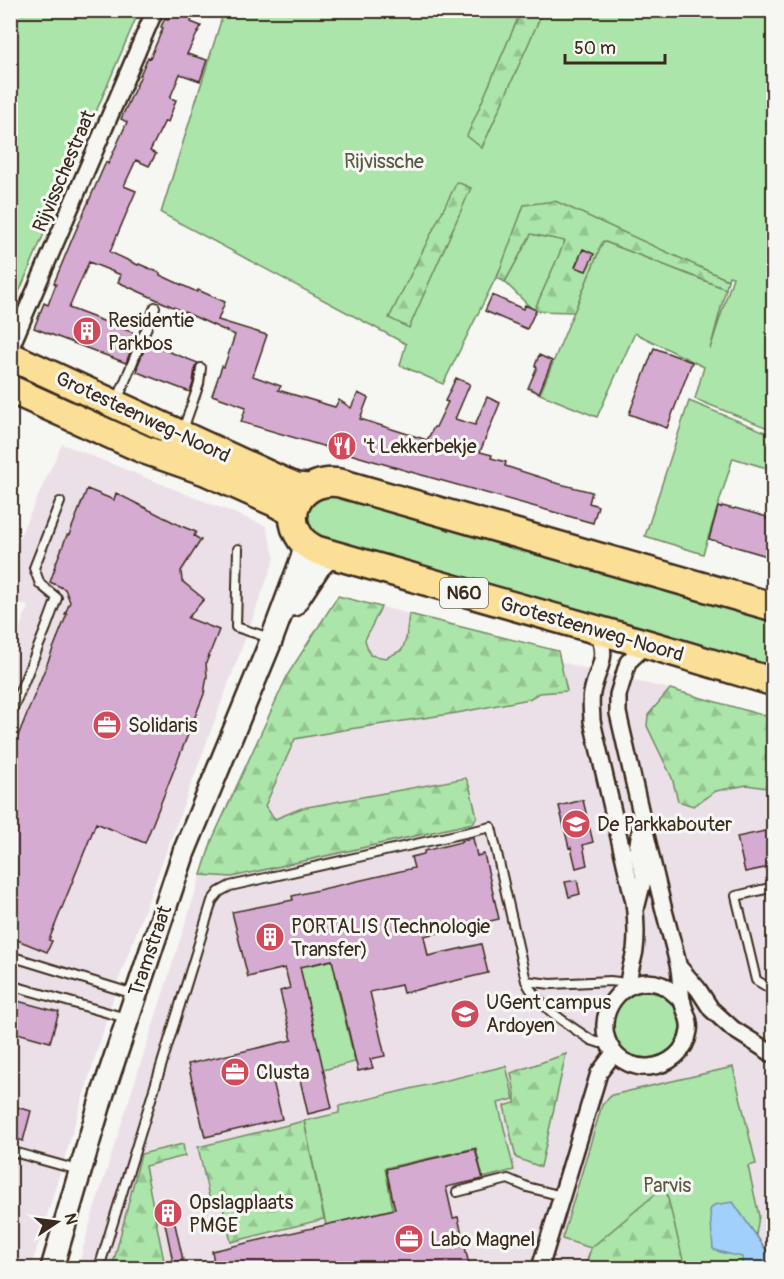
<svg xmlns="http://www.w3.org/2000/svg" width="784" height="1279" font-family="Pangolin,sans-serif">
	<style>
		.built { fill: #ece0e8 }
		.green { fill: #abe5a9; stroke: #738864; stroke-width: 1.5 }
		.forest { fill: url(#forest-firs); stroke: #738864; stroke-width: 1.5 }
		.water { fill: #a2d0fd; stroke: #798ea4; stroke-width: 1.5 }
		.building { fill: #d5abd1; stroke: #3b2a1e; stroke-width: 1.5 }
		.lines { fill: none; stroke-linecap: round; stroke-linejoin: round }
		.lane-casing { stroke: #3b2a1e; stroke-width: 12 }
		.street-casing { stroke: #3b2a1e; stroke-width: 20 }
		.secondary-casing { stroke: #3b2a1e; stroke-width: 26 }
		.highway-casing { stroke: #3b2a1e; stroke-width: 32 }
		.lane { stroke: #f6f6f2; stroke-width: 8 }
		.street { stroke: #f6f6f2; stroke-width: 15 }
		.secondary { stroke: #f6f6f2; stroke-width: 21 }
		.highway { stroke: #fbdf96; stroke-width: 27 }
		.labels { text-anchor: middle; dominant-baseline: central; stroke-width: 6; stroke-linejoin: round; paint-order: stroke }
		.shield { fill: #f6f6f2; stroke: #73675e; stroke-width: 1.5 }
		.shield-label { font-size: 18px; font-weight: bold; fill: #3b2a1e }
		.park-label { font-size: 20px; fill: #575941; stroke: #f6f6f2 }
		.street-label { font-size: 20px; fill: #3b2a1e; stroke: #f6f6f2 }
		.poi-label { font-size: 20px; fill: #3b2a1e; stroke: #f6f6f2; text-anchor: start }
	</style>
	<defs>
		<pattern id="forest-firs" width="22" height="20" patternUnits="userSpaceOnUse" patternTransform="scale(1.5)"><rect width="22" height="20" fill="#abe5a9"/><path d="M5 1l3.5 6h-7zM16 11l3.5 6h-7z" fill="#94c591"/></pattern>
	</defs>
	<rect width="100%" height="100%" fill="#f6f6f2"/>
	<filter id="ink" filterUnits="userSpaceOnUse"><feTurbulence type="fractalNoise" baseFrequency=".0167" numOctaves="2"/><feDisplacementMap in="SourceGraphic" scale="12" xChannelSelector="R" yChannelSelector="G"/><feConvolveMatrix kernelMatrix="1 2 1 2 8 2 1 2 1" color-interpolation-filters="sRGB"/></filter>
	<g filter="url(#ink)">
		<path class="built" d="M62,444L266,526L275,558L119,979L31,1268H10V653L28,607L11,598V555Z
			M338,596L558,651L562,662L604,674L670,689L773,718V1268H78L91,1219L212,840L288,674Z"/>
		<path class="green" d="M11,10L139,11L11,311L10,11Z
			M224,11H773V430L695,399L704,367L635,333L597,417L540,394L603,241L726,289L710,349L733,277L729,276L728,280L674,256L529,211L443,384L400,365L406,344L161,213Z
			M531,234L566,241L534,311L505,282Z
			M689,401L773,435V470L733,458L703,554L645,536Z
			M322,491L773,616V673L330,545L306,528L307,503Z
			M350,956L353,972L335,977L355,1062L323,1070L292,967L307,964L308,966Z
			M612 1026a34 34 0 1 1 68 0a34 34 0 1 1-68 0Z
			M506,1066L514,1099L498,1103L514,1170L483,1178L476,1148L385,1168L393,1209L326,1225L304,1121L339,1113V1106Z
			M733,1067L756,1164L748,1166L759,1216L756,1235L766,1250L773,1249V1268H585L591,1248L562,1239L602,1105L612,1095Z"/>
		<path class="forest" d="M521,11H543L482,148L467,136Z
			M457,182L471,188L409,328L389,318Z
			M555,201L728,280L726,289L603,241L574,312L534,311L565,241L531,234L505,282L497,278L524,205Z
			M338,596L381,607L365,640L370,655L386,658L402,650L406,639L409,614L558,651L567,691L539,693L529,699L457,713L343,730L295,739L265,806L275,819L302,808L466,778L470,788L477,817L473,823L232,877L201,875L212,840L288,674Z
			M670,689L773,718V789L747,785L716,791L693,806L678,801L672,778L647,726L648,715Z
			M566,1054L541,1167L516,1158L504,1106L515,1103V1094L511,1073Z
			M304,1121L324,1219L231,1242L221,1198L210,1201L198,1147Z
			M183,1144L185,1156L145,1166L164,1261L149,1268H112L141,1154Z
			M665,1186L685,1268H585L591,1248Z"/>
		<path class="water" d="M733,1202L766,1250L771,1258V1268H743L742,1257C733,1254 722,1254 713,1249L710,1210L714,1205Z"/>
		<path class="building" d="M172,10H188L186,16L192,18L191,22L201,26L187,54L207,60L200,81L180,74L170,98L176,100L168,122L165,121L150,151L156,154L149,166L136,160L124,186L136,191L110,252L138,265L139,264L160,273V275L197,292L198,290L225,302L218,320L267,335L253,376L281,386L278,390L335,407L339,400L351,408L358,393L368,398L360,419L427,440L434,427H436L448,402L445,401L456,378L470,384L455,419L475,425L487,397L500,403L480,452L492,455L491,458L506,462L505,466L552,481V482L592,492L589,503L598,506L593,523L411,472L241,422L246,407L212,395L222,366L224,367L235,335L118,282L121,275L89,262L69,308L137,334L126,363L34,328L44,303L48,305L56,284L54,283L73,237L106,162L108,164L127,122L121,119L141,75H140L148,57L150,58L163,28L161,27L165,18L168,19Z
			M583,249L594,254L586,271L575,267Z
			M492,295L523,309L525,305L536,310L527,329L485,311Z
			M147,343L198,363L195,367L193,383L190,392L137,372L138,368L137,367Z
			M654,348L692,362L667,428L629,414Z
			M539,355L552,361L539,393L528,388L537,367L535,366Z
			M87,489L114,500L116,493L181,526L196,532L194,536L201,540L181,571L182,581L204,599L188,618L219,630L206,663L207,676L204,694L145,843L96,823L49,940L52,941L47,952L10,937V756L67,614H65L70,602L65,589L50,582L55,568H54L67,535H69Z
			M722,506L734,509L735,508L767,517L766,519L774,521V558L709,539L718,507L721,508Z
			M583,800L593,842L583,845L587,865L576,868L571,847L569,848L559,806Z
			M774,829V866L745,872L737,837Z
			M473,838L477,856L484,854L499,919L424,936L428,956L481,944L488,973L403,993L401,985L370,992L385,1056L370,1059L373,1068L358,1071L332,960L300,967L332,1108L308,1114L299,1075L273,1081L282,1119L205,1137L188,1064L292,1040L280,991L290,988L285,968L248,977L232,912L293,900L292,896L414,868L411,857L424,854V851L461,842V841Z
			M577,880L580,894L569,897L565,882Z
			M10,999L59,1012L50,1042L10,1031Z
			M10,1105L31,1111L23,1141L10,1137Z
			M475,1149L483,1179L446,1187L453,1218L458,1217L470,1269H215L212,1251L395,1209L386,1169Z
			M170,1202L183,1260L173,1262L161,1204Z"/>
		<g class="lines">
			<g class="lane-casing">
				<path id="lane" d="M117,401L155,307
					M184,432L186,421L199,384L201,368
					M238,549L236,627L264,636L270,640
					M10,716L46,628L57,598L40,584L34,568L60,502
					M774,887L736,896L756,980L774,991
					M10,956L134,994
					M526,981L551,984L610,981L619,982L628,987
					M10,985L126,1018
					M10,1151L78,1170
					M457,1192L508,1179L527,1187L562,1196
					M99,1268L212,901L219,892L230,886L491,827L526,981C536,1005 570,1026 591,1040L600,1043L608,1042"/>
			</g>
			<g class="street-casing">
				<path id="street" d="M10,349L155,10
					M596,630C611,659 597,666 592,693C590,702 592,712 592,721L634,902C636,918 637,933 635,950C633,962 628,974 628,987
					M647,644L628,662L618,695V713C632,774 646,837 661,898C666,920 673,942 678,964C681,976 680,988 682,1000C684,1011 691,1019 689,1031C686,1052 669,1065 649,1067C636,1068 620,1062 613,1051C589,1018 622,970 662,985C670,989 676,995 683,1002
					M637,905L644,877L637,849L641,826
					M679,967L698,989L711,1009L733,1029L774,1055
					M540,1268L599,1073L614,1053"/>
			</g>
			<g class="secondary-casing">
				<path id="secondary" d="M294,605L319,567L331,555
					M52,1268L103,1093L184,852L271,641L302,558L305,543"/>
			</g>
			<g class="highway-casing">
				<path id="highway" d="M10,356L284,482L296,487L309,488
					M10,389L145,450L205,471L274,502L294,513
					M774,607L340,483C306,477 280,509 301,539C305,544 311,547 316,550L647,644L774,682"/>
			</g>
			<use href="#lane" class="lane"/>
			<use href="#street" class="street"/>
			<use href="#secondary" class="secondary"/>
			<use href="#highway" class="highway"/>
		</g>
	</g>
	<defs>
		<g id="building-disc" transform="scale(1.5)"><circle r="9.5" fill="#d1495b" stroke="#f6f6f2"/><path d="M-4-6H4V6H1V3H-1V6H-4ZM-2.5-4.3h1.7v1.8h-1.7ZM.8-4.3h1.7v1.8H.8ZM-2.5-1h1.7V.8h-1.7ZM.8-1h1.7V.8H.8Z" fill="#fff"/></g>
		<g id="restaurant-disc" transform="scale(1.5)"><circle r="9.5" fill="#d1495b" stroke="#f6f6f2"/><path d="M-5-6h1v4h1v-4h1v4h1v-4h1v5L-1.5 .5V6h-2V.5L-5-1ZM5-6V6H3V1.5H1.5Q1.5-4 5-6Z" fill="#fff"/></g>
		<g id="office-disc" transform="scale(1.5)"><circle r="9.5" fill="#d1495b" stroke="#f6f6f2"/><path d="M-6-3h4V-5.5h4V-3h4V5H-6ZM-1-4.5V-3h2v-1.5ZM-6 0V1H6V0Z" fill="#fff"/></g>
		<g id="school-disc" transform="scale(1.5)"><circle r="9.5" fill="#d1495b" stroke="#f6f6f2"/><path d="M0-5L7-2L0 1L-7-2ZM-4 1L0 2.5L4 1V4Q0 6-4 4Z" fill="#fff"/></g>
		<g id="university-disc" transform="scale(1.5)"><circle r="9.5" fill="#d1495b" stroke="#f6f6f2"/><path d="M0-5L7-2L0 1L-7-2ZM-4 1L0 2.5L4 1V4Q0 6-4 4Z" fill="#fff"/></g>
	</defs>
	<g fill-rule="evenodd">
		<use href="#building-disc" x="87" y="331"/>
		<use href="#restaurant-disc" x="342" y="446"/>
		<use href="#office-disc" x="107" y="725"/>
		<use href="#school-disc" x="576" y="824"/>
		<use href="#building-disc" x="270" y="937"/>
		<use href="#university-disc" x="465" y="1014"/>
		<use href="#office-disc" x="235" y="1072"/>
		<use href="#building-disc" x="168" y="1213"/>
		<use href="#office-disc" x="409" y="1239"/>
	</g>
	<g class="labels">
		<rect class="shield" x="440" y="578" width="48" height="30" rx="4.5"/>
		<g class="shield-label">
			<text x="464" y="593">N60</text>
		</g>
		<g class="park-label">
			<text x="384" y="161">Rijvissche</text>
			<text x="667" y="1185">Parvis</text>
		</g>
		<g class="street-label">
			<text transform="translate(64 171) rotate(-67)">Rijvisschestraat</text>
			<text transform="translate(143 417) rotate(25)">Grotesteenweg-Noord</text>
			<text transform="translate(592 629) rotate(16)">Grotesteenweg-Noord</text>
			<text transform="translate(150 951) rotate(-71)">Tramstraat</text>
		</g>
		<g class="poi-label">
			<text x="108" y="320">Residentie<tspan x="108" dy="23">Parkbos</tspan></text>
			<text x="363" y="446">'t Lekkerbekje</text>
			<text x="128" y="725">Solidaris</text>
			<text x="597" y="824">De Parkkabouter</text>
			<text x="291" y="926">PORTALIS (Technologie<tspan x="291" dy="23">Transfer)</tspan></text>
			<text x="486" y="1002">UGent campus<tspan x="486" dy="23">Ardoyen</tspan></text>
			<text x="256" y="1072">Clusta</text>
			<text x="189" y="1202">Opslagplaats<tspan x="189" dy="23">PMGE</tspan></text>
			<text x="430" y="1239">Labo Magnel</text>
		</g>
	</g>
	<rect width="784" height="1279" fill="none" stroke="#f6f6f2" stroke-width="36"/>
	<rect x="18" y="18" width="748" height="1243" fill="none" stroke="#3b2a1e" stroke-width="2" filter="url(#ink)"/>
	<g transform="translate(57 1222) rotate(77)" stroke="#f6f6f2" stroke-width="4.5" paint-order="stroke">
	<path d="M0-4.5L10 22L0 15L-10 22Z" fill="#3b2a1e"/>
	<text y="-9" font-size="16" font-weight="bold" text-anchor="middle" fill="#3b2a1e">N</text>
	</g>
	<path d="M565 54v9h100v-9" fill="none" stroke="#3b2a1e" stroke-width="3"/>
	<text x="574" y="54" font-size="18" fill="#3b2a1e" stroke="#f6f6f2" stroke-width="4.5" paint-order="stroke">50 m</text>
</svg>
